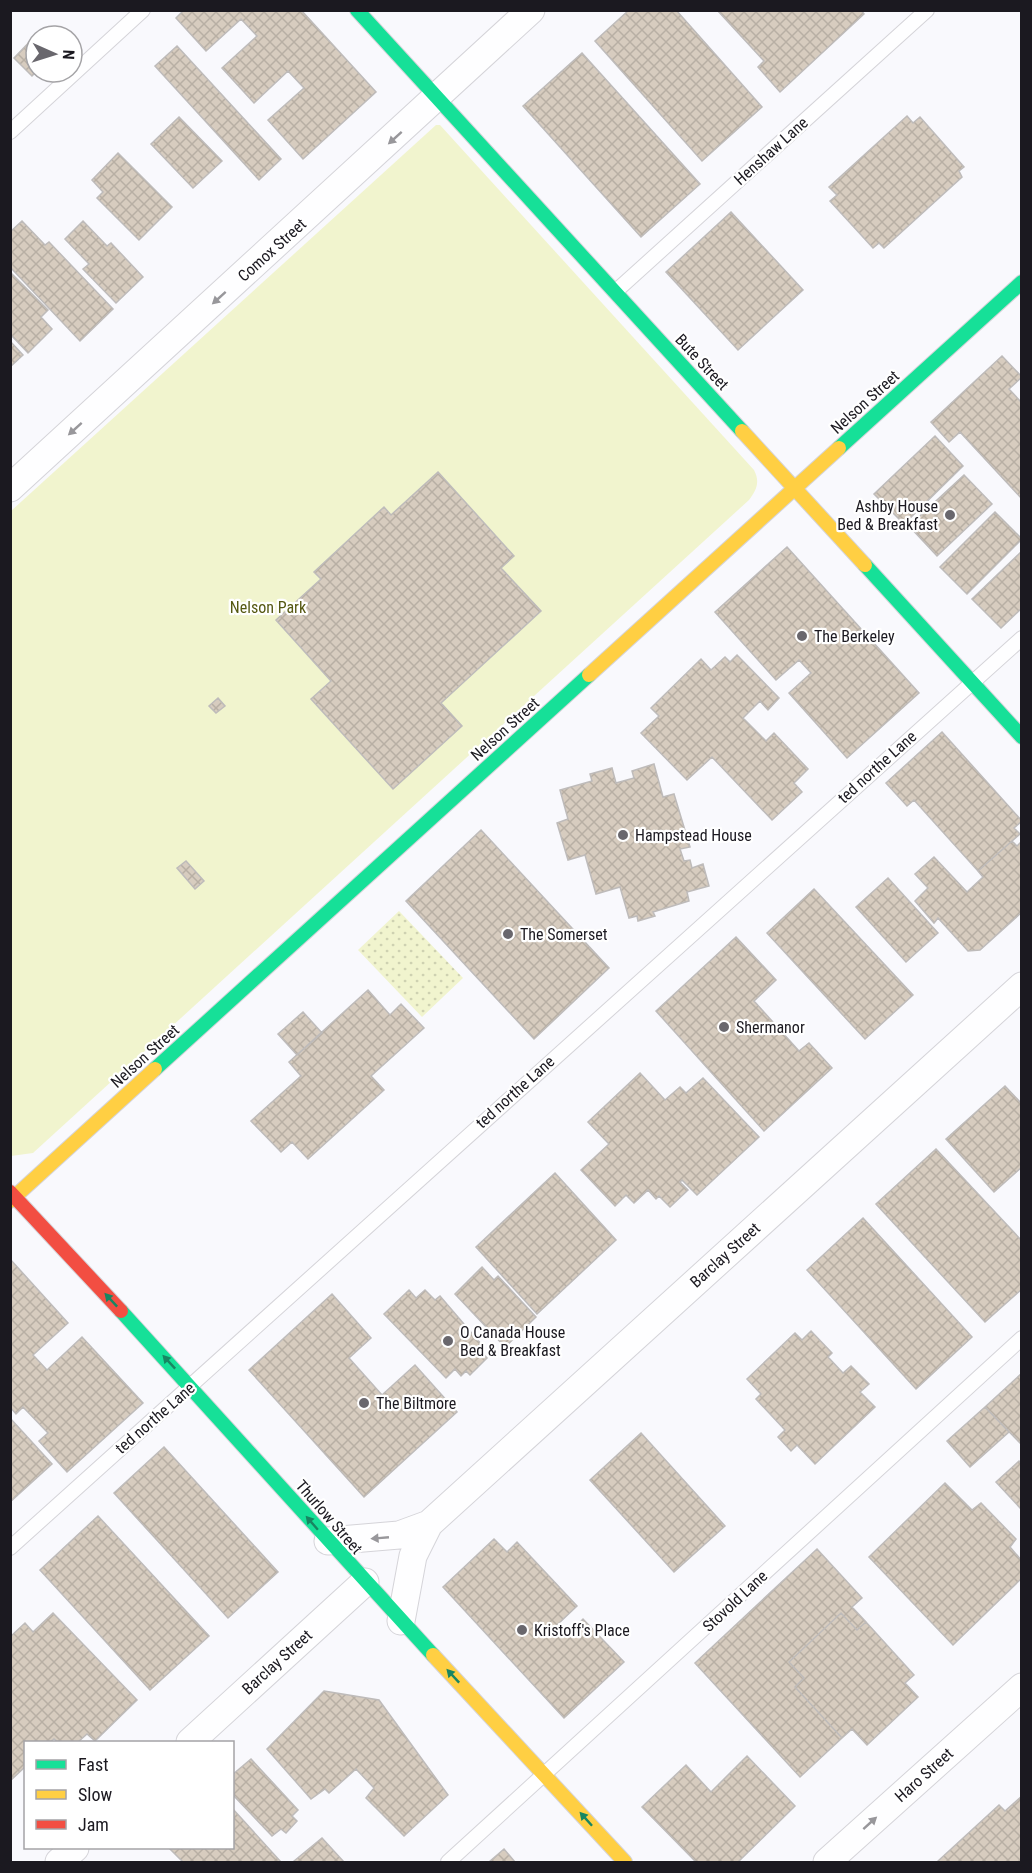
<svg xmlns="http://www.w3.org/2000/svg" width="1032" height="1873" font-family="'Roboto Condensed',sans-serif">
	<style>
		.grass { fill: url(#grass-dots) }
		.park { fill: #f1f4ce }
		.building { fill: url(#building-cross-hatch); stroke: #bebbba; stroke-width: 1.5 }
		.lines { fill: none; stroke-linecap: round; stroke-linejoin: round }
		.lane-casing { stroke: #d5d4d9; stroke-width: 16 }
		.street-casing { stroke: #d5d4d9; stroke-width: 29 }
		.fast-casing { stroke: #d5d4d9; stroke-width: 16 }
		.slow-casing { stroke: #d5d4d9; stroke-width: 16 }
		.jam-casing { stroke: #d5d4d9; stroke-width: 16 }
		.lane { stroke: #fefeff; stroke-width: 14 }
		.street { stroke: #fefeff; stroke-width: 27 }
		.fast { stroke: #16e098; stroke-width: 14 }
		.slow { stroke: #ffcf43; stroke-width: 14 }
		.jam { stroke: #f24e42; stroke-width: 14 }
		.oneway { fill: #98979b }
		.oneway2 { fill: #188662 }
		.poi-dot { fill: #69676d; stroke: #fff; stroke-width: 2 }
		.labels { text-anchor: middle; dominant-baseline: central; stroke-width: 4.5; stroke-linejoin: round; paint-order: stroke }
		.street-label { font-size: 16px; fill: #1b1920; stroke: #fff }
		.poi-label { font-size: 16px; fill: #1b1920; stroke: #fff; text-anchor: start }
		.park-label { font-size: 16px; fill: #555812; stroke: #fff }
	</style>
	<defs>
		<pattern id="grass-dots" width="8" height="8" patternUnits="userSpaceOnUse" patternTransform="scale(1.5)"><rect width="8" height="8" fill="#f1f4ce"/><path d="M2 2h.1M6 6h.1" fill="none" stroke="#ced1b1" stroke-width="1.8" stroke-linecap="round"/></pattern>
		<pattern id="building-cross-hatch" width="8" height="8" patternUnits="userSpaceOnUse" patternTransform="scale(1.5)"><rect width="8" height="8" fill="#d7ccbf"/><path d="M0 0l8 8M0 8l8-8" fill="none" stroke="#b8afa4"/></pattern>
	</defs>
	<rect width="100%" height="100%" fill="#f9f9fd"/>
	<path class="grass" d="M399,911L463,978L422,1017L358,950Z"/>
	<path class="park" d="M436,125H440L754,470C760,482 757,489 749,500L33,1153L11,1156V511Z"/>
	<path class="building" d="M184,10H301L376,92L303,159L268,120L304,88L288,71L254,103L222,68L257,36L241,19L206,51L176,18Z
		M629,10H676L762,107L702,161L595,41Z
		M717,10H861L864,14L780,92L758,67L764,61Z
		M36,35V72L32,76L14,58Z
		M177,46L281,159L259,180L155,66Z
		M582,53L700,184L641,237L523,106Z
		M907,116L913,123L920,117L964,167L959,171L962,177L884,248L879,243L873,248L830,201L837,195L829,187Z
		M179,117L222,161L193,188L151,144Z
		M118,153L172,207L139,240L97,198L103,192L92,180Z
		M731,212L803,290L738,350L666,272Z
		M22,221L45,245L49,242L113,309L80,341L10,267V232Z
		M83,221L107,246L111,243L143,277L116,303L83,269L89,264L65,239Z
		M10,272L48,310L41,317L52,329L28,353L10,334Z
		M10,341L23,355L10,367Z
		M1002,356L1022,377L1009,389L1022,403V499L960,432L949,442L931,422Z
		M935,436L963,466L904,524L874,494Z
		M438,472L514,556L501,568L541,611L441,703L462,726L393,789L311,699L331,681L276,620L321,579L314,572L384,507L391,515Z
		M964,475L992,504L937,556L909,526Z
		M995,512L1022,539L967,594L940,567Z
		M787,547L919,693L847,758L789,693L811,673L799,660L776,680L715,612Z
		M1022,551V608L1001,628L972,599Z
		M737,655L779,698L768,710L760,701L743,718L766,741L774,733L808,769L794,783L802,792L772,820L712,757L687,780L641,733L659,716L651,708L701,659L711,670L725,657L730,662Z
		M218,698L225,706L216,713L209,706Z
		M942,732L1022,821L1014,828L1020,834L978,871L914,800L907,806L886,783Z
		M654,764L663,797L674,794L690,847L680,849L684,861L690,860L692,868L703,864L709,886L687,892L689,901L653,912L655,916L638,921L637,916L629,918L620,887L596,894L585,855L568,860L557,823L568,819L560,790L592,781L590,774L612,768L616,783L634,778L632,771Z
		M481,830L609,968L534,1039L406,901Z
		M1012,841L1017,846L1022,841V912L980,950L968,951L938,918L934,923L915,901L928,888L915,874L934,857L967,892L983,877L978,871Z
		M186,861L204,881L195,889L177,868Z
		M888,878L938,933L906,962L856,907Z
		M814,889L913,995L865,1039L767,933Z
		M736,937L776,980L754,1001L799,1051L809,1043L832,1068L764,1131L656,1011Z
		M368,990L390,1015L401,1004L424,1028L371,1076L384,1090L308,1159L292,1142L281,1152L251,1121L301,1076L289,1062Z
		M303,1012L322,1033L297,1055L278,1034Z
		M640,1073L665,1100L680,1087L686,1093L703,1078L759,1137L697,1195L682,1180L680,1182L688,1190L670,1207L659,1196L656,1199L648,1190L634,1203L626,1195L615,1206L581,1170L609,1144L588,1122Z
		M1005,1086L1022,1104V1167L994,1192L946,1139Z
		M936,1149L1022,1241V1289L985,1322L876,1204Z
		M555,1173L616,1240L537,1314L476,1247Z
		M863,1218L972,1337L916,1389L807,1270Z
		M10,1259L68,1323L33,1355L47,1370L82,1337L143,1403L67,1472L39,1441L48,1433L23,1407L16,1414L10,1407Z
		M482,1267L494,1280L498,1276L536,1317L505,1347L455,1294Z
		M409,1290L416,1298L425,1290L435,1300L440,1296L481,1344L477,1347L487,1358L470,1375L466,1371L461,1376L455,1369L446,1378L384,1314Z
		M332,1294L371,1338L349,1358L382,1395L415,1365L457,1412L364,1497L249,1370Z
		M811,1331L832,1353L828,1357L843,1373L851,1366L869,1384L860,1392L875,1407L815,1464L797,1445L791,1451L778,1437L785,1430L756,1399L761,1394L747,1379L795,1333L802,1340Z
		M1022,1373V1445L985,1407Z
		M985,1407L1009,1432L970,1467L947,1441Z
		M10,1418L52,1464L10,1502Z
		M641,1433L725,1526L674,1572L590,1480Z
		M164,1447L278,1572L228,1618L114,1493Z
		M1019,1461L1022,1464V1510L996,1482Z
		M945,1483L972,1510L981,1503L1016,1539L1010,1547L1022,1561V1578L953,1645L869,1557Z
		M98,1516L209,1636L150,1690L40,1570Z
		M494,1539L507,1552L517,1542L577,1606L557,1625L567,1635L583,1619L624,1662L564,1718L443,1587Z
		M817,1549L862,1598L852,1607L866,1622L857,1630L841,1613L789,1662L804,1678L795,1687L842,1738L800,1777L695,1663Z
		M53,1613L137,1700L95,1741L87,1734L78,1742H58L54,1739L50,1742H26V1766L10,1781V1637L25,1623L33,1632Z
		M841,1613L857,1630L866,1622L914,1675L905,1683L918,1697L867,1745L852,1729L842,1738L795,1687L804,1678L789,1662Z
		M324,1691L379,1700L448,1795L404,1836L366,1798L374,1788L356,1769L329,1793L325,1789L311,1799L267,1749Z
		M747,1756L795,1806L738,1862H696L642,1807L686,1765L711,1792Z
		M251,1759L298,1810L292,1816L297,1821L286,1833L281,1829L272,1836L232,1794V1775Z
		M1022,1796V1862H937L999,1805L1005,1811Z
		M232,1808L281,1862H183L169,1848H232Z
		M322,1838L344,1862H296L294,1861Z
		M504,1849L515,1862H489Z"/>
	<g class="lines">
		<g class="lane-casing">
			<path id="lane" d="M10,132L143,10
				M615,292L927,10
				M10,1548L1022,638
				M448,1862L1022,1338"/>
		</g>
		<g class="street-casing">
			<path id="street" d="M10,488L531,10
				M328,1541L399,1535L429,1524L1022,986
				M401,1621L413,1556L429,1524
				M190,1742L365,1582
				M59,1862L75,1848
				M827,1862L1022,1687"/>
		</g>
		<g class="fast-casing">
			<path id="fast" d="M357,10L742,431
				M839,448L1022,282
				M865,565L1022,737
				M155,1069L589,675
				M121,1311L433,1655"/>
		</g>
		<g class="slow-casing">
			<path id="slow" d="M742,431L865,565
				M589,675L839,448
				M10,1201L155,1069
				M433,1655L625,1862"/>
		</g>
		<g class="jam-casing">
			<path id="jam" d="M10,1192L121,1311"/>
		</g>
		<use href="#lane" class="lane"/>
		<use href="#street" class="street"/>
		<use href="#fast" class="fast"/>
		<use href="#slow" class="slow"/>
		<use href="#jam" class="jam"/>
	</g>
	<defs><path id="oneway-solid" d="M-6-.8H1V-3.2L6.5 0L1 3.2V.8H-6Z" transform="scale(1.5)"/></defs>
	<g class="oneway">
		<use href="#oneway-solid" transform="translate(395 138) rotate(138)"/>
		<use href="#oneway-solid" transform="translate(219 298) rotate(138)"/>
		<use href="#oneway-solid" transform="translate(75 429) rotate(138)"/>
		<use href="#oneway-solid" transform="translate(380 1538) rotate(175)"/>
		<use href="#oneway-solid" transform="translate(870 1823) rotate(-42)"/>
	</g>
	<g class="oneway2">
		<use href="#oneway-solid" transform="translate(111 1300) rotate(-133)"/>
		<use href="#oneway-solid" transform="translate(169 1362) rotate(-133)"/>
		<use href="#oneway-solid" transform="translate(312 1523) rotate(-131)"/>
		<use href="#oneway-solid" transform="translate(453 1676) rotate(-133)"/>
		<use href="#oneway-solid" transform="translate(586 1819) rotate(-132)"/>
	</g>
	<g class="poi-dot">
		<circle cx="950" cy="515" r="6"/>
		<circle cx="802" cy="636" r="6"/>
		<circle cx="623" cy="835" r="6"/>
		<circle cx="508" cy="934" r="6"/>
		<circle cx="724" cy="1027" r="6"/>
		<circle cx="448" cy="1341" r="6"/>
		<circle cx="364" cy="1403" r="6"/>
		<circle cx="522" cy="1630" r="6"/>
	</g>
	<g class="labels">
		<g class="street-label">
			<text transform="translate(771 151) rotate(-42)">Henshaw Lane</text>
			<text transform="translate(272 250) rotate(-42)">Comox Street</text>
			<text transform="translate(702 362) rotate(47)">Bute Street</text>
			<text transform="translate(865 402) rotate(-42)">Nelson Street</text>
			<text transform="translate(505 729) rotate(-42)">Nelson Street</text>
			<text transform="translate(877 767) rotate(-42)">ted northe Lane</text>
			<text transform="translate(145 1056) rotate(-42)">Nelson Street</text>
			<text transform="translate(515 1092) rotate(-42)">ted northe Lane</text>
			<text transform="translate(725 1255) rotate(-42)">Barclay Street</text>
			<text transform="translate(155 1418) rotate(-41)">ted northe Lane</text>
			<text transform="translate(329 1517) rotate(49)">Thurlow Street</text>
			<text transform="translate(735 1601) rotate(-43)">Stovold Lane</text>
			<text transform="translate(277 1662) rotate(-42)">Barclay Street</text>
			<text transform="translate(924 1775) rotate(-42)">Haro Street</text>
		</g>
		<g class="poi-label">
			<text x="938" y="506" text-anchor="end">Ashby House<tspan x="938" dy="18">Bed &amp; Breakfast</tspan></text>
			<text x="814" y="636">The Berkeley</text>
			<text x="635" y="835">Hampstead House</text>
			<text x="520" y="934">The Somerset</text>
			<text x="736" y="1027">Shermanor</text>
			<text x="460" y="1332">O Canada House<tspan x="460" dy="18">Bed &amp; Breakfast</tspan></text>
			<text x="376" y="1403">The Biltmore</text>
			<text x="534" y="1630">Kristoff's Place</text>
		</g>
		<g class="park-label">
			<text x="268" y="607">Nelson Park</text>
		</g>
	</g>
	<rect width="1032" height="1873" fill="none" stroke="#1b1920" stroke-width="24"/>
	<rect x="24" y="1741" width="210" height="108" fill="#ffffff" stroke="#a4a3a6" stroke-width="1.5"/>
	<rect x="36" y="1760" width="30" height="9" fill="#16e098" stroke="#a4a3a6" stroke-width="1.5"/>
	<text x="78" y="1771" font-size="18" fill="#1b1920">Fast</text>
	<rect x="36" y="1790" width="30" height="9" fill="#ffcf43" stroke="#a4a3a6" stroke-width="1.5"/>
	<text x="78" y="1801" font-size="18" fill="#1b1920">Slow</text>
	<rect x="36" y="1820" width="30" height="9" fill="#f24e42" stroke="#a4a3a6" stroke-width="1.5"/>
	<text x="78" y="1831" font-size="18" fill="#1b1920">Jam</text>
	<g transform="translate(54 54) rotate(93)"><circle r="28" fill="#ffffff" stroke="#a4a3a6" stroke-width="1.5"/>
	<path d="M0-4.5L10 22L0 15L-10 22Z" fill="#69676d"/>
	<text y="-9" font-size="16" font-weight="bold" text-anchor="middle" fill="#1b1920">N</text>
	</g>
</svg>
